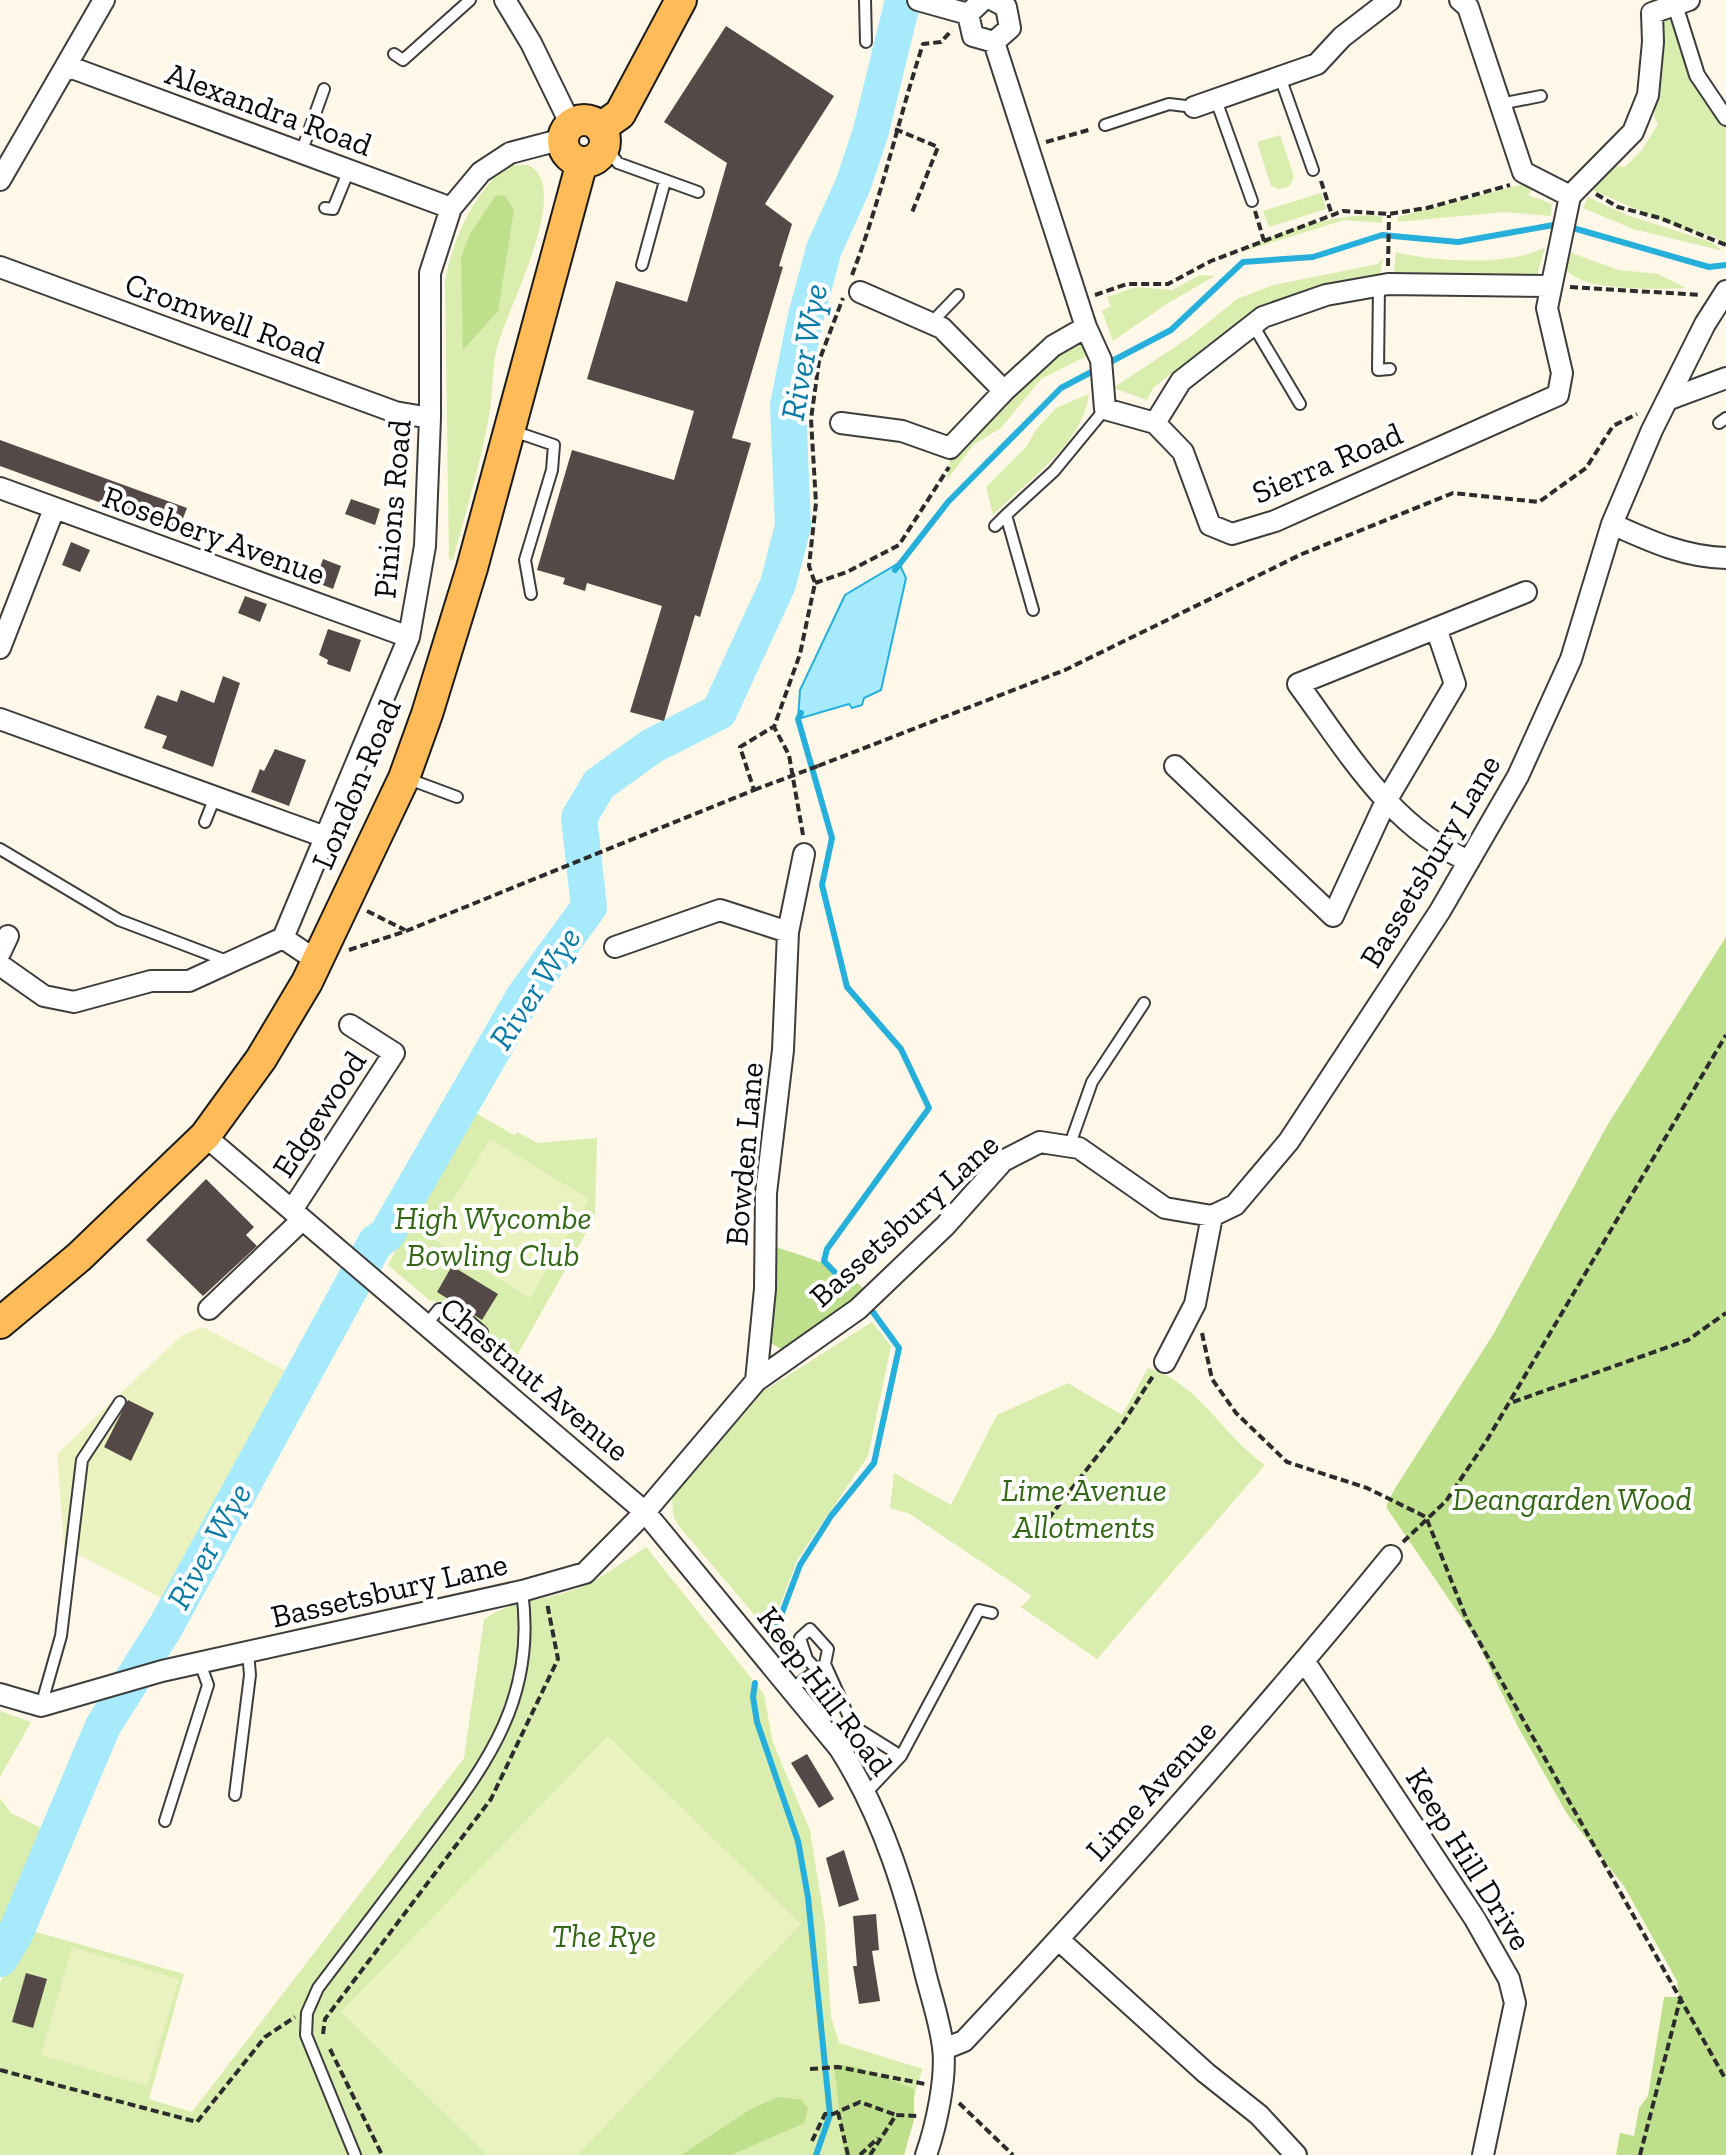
<svg xmlns="http://www.w3.org/2000/svg" width="1726" height="2155" font-family="'Zilla Slab',serif">
	<style>
		.green { fill: #d8edae }
		.forest { fill: #bedf8c }
		.pitch { fill: #eaf3c0 }
		.water { fill: #a6eafc; stroke: #26afda; stroke-width: 2 }
		.lines { fill: none; stroke-linecap: round; stroke-linejoin: round }
		.stream { stroke: #26afda; stroke-width: 6 }
		.river { stroke: #a6eafc; stroke-width: 36 }
		.building { fill: #544946 }
		.service-casing { stroke: #3d3d3d; stroke-width: 14 }
		.pedestrian-casing { stroke: #3d3d3d; stroke-width: 18 }
		.minor-casing { stroke: #3d3d3d; stroke-width: 24 }
		.primary-casing { stroke: #1b1b1b; stroke-width: 34 }
		.path { stroke: #2c2c2c; stroke-width: 4; stroke-dasharray: 8 4; stroke-linecap: butt }
		.service { stroke: #fff; stroke-width: 10 }
		.pedestrian { stroke: #fff; stroke-width: 14 }
		.minor { stroke: #fff; stroke-width: 20 }
		.primary { stroke: #ffbb57; stroke-width: 30 }
		.path-bridge { stroke: #2c2c2c; stroke-width: 4; stroke-dasharray: 8 4; stroke-linecap: butt }
		.labels { text-anchor: middle; dominant-baseline: central; stroke-width: 8; stroke-linejoin: round; paint-order: stroke }
		.street-label { font-size: 32px; fill: #0a0a0a; stroke: #fff }
		.park-label { font-size: 32px; font-style: italic; fill: #346716; stroke: #fff }
		.water-label { font-size: 34px; font-style: italic; fill: #097ba6; stroke: #fff }
	</style>
	<rect width="100%" height="100%" fill="#fff7e7"/>
	<path class="green" d="M1669,14L1726,123V247L1714,236L1686,231L1590,189L1614,166L1625,167L1642,150L1658,124L1654,117L1662,71L1657,22Z
		M1280,135L1294,176L1290,186L1280,189L1271,186L1257,142Z
		M528,165C575,186 504,315 497,348C492,368 493,390 490,410C482,460 466,510 453,560L449,559L445,281C454,235 472,199 505,166Z
		M1527,183L1534,187L1528,195L1552,204L1551,216L1504,212L1397,222L1398,217Z
		M1321,193L1326,209L1269,227L1263,211Z
		M1588,197L1627,215L1711,242L1723,251L1633,229L1583,208Z
		M1374,215L1382,217V223L1344,220L1241,252C1279,229 1329,216 1374,215Z
		M1545,247L1537,276L1529,278L1398,277L1394,270L1396,252C1430,262 1515,266 1545,247Z
		M1569,252L1619,270L1658,274L1686,288C1657,289 1587,292 1567,271Z
		M1383,257L1380,276L1264,308L1228,329L1153,388L1147,400L1113,388L1190,337L1237,299L1274,285L1378,264Z
		M1200,275L1215,276L1168,303L1113,341L1102,311L1111,306L1107,297L1136,287L1172,290Z
		M1080,342L1085,343L1089,355L1041,379L1001,428L974,444L947,480L952,447L1047,354Z
		M1089,394C1083,444 1027,481 993,515L986,487L1027,446L1035,431L1056,408Z
		M469,1109L514,1135L517,1132L538,1143L597,1138L595,1217L509,1370L450,1318L445,1303L429,1300L388,1265Z
		M872,1322L891,1346L868,1456L797,1560L770,1633L678,1525L673,1515L672,1495L704,1452L762,1392Z
		M1148,1368C1198,1382 1224,1437 1265,1465L1097,1659L1021,1607L1032,1596L910,1514L890,1508L894,1473L951,1505L997,1415L1068,1383L1122,1415Z
		M646,1547L764,1694L773,1743L810,1830L825,1925L831,2017L839,2043L923,2069C911,2096 912,2125 904,2155H0V1983L26,1929L184,1974L149,2099L192,2112L464,1758L484,1620C505,1600 557,1600 588,1584C608,1574 627,1559 646,1547Z
		M0,1711L31,1722L0,1777Z
		M0,1798L11,1813L43,1829L0,1938Z"/>
	<path class="forest" d="M496,195L505,196L514,210L498,311L463,350L461,257L470,234Z
		M1726,937V2155H1616L1620,2133L1634,2136L1639,2108L1648,2096L1664,1997H1679L1677,1981L1624,1886L1567,1814L1517,1725L1476,1639L1386,1507L1394,1490L1494,1333L1608,1124Z
		M770,1245C801,1256 846,1266 867,1293L785,1351L767,1341Z
		M834,2064L857,2067L914,2089V2120L904,2155H844Z
		M778,2097L802,2100L808,2109L804,2123L731,2155H681L751,2109Z"/>
	<path class="pitch" d="M490,1139L589,1199L530,1298L430,1237Z
		M203,1327L290,1373L169,1602L64,1547L57,1454L182,1335Z
		M608,1736L801,1924L577,2155H487L341,2012Z
		M72,1947L179,1979L147,2086L41,2055Z"/>
	<path class="water" d="M899,563L906,578L881,690L864,698L862,705L852,708L849,704L798,719L800,690L845,595Z"/>
	<g class="lines">
		<path class="stream" d="M895,570L948,502L1061,388L1171,330L1243,262L1313,257L1382,235L1458,242L1559,224L1709,267L1726,265
			M801,713L798,719L832,838L822,885L847,987L901,1049L929,1108L827,1249L824,1261L845,1283
			M774,1634L800,1565L831,1516L874,1463L899,1348L870,1308
			M755,1683L753,1697L757,1722L798,1841L808,1897L830,2115L816,2155"/>
		<path class="river" d="M0,1959L16,1932L103,1726L166,1626L375,1243L387,1234L524,996L589,907L579,818L599,784L652,746L719,712L778,584L793,526L788,405L805,320L824,249L853,185L871,131L903,0"/>
	</g>
	<path class="building" d="M726,26L834,96L765,204L792,224L779,266L783,267L732,438L751,443L700,617L695,615L664,721L630,712L662,606L587,583L585,591L563,584L565,578L537,570L572,450L674,480L694,411L587,379L616,281L687,302L727,163L664,122Z
		M0,440L187,508L178,531L0,466Z
		M351,499L380,509L375,525L345,514Z
		M71,542L90,550L80,572L62,565Z
		M323,559L341,566L333,589L315,582Z
		M245,596L267,604L260,622L238,613Z
		M328,629L361,640L350,672L327,664L328,660L319,655Z
		M223,676L240,683L213,767L162,748L167,736L144,728L157,695L177,702L181,690L214,703Z
		M275,749L306,760L289,806L251,792L260,769L264,771Z
		M206,1179L254,1227L246,1235L257,1246L203,1296L146,1240Z
		M452,1266L498,1294L482,1320L437,1292Z
		M128,1400L154,1413L131,1461L104,1447Z
		M807,1754L834,1799L819,1808L791,1763Z
		M844,1850L859,1900L839,1907L826,1858Z
		M876,1914L879,1950L872,1951L880,2001L859,2004L853,1966H857L853,1916Z
		M26,1973L47,1979L33,2028L12,2022Z"/>
	<g class="lines">
		<g class="service-casing">
			<path id="service" d="M865,0L866,42
				M394,54L403,60L470,0
				M1280,77L1313,170
				M1216,100L1252,201
				M1500,104L1541,96
				M1105,125L1169,104L1194,107
				M605,146L618,163L698,192
				M301,153L324,89
				M325,208L333,209L349,170
				M642,265L665,181
				M1379,286L1378,370L1390,369
				M931,323L958,295
				M1253,325L1300,404
				M1719,423L1726,418
				M513,431L554,445L552,470L525,560L531,594
				M995,526L1006,515
				M1033,610L1006,515L1054,471L1105,409
				M406,778L457,797
				M205,822L215,797
				M0,849L119,920L227,961
				M1069,1147L1092,1082L1144,1003
				M426,1325L439,1309L460,1313L482,1332
				M817,1670L807,1659L800,1638L810,1629L828,1649L825,1664
				M790,1690L825,1664L853,1726L901,1756L979,1610L992,1613
				M41,1706L61,1636L82,1460L120,1402
				M867,1792L901,1756
				M235,1795L250,1675L248,1652
				M165,1821L208,1685L200,1663
				M355,2155L306,2035L307,2013L318,1988C351,1944 385,1900 418,1856C481,1771 538,1704 522,1591"/>
		</g>
		<g class="pedestrian-casing">
			<path id="pedestrian" d="M1675,5L1697,75L1726,118"/>
		</g>
		<g class="minor-casing">
			<path id="minor" d="M505,0L531,43L571,125
				M918,0L968,14
				M983,0L968,14L973,36L994,42L1010,28L1006,7L993,0
				M1460,0L1468,7L1523,172L1570,196
				M994,42L1086,327L1101,360L1105,409L1155,423L1183,452L1210,525L1232,534L1275,521L1558,395L1562,373L1547,308L1570,196L1633,132L1648,95L1653,42L1652,13L1689,0
				M67,66L451,208
				M1194,107L1317,64L1342,37L1390,0
				M0,180L104,0
				M0,267L395,412L430,418
				M860,292L942,328L1004,391L1053,346L1086,327
				M1667,400L1726,378
				M841,423L902,431L950,448L1004,391
				M1155,423L1181,381L1263,317L1326,295L1388,284L1551,286
				M0,488L409,637
				M1612,524C1650,541 1684,557 1726,558
				M0,648L54,509
				M0,719L328,838
				M1175,766L1333,916L1386,801L1455,684L1436,628
				M1469,861C1391,828 1346,749 1298,684L1526,592
				M283,938L409,637L425,546L430,418V273L451,208L481,172L510,153L563,139
				M283,938L317,961
				M615,947L720,910L788,932
				M0,953L8,936
				M0,965L44,996L74,1002L151,981H189L283,938
				M205,1136L645,1512L840,1749C884,1818 907,1896 926,1976C932,1999 940,2023 943,2047C947,2077 936,2127 926,2155
				M292,1210L394,1053L350,1025
				M209,1309L302,1220
				M1165,1362L1195,1304L1212,1216
				M756,1381L765,1289L766,1193L783,1050L788,932L804,854
				M1305,1662L1475,1919L1509,1979L1515,2003L1483,2155
				M0,1694L41,1706L162,1671L522,1591L585,1573L645,1512L756,1381L858,1309L945,1226L1003,1161L1040,1142L1079,1148L1165,1208L1212,1216L1235,1205L1289,1141L1440,911L1518,776L1571,659L1612,524L1652,430L1705,324L1726,291
				M1059,1940L1206,2073L1259,2115L1296,2155
				M944,2049L964,2041C1111,1884 1255,1723 1391,1556"/>
		</g>
		<g class="primary-casing">
			<path id="primary" d="M563 141a21 21 0 1 1 42 0a21 21 0 1 1-42 0Z
				M600,128L620,114L681,0
				M0,1323L79,1257L205,1136L261,1059L307,982L404,778L427,714L472,568L582,162"/>
		</g>
		<path class="path" d="M895,129L938,147L911,215
			M1046,142L1092,129
			M1321,181L1332,215
			M1596,194L1618,207L1660,218L1726,245
			M1255,211L1264,241
			M1388,266L1389,215
			M852,275C881,200 898,120 923,44L941,42L952,30
			M1570,287L1701,295
			M1095,295L1127,284H1168L1211,261L1343,211L1389,214L1427,208L1510,185
			M815,583L847,572L899,545L949,467
			M818,766L1065,670L1302,554L1453,493L1539,502L1586,468L1613,426L1637,414
			M803,835L789,755L774,727L800,654L815,583L809,566L816,503L811,419L819,361L843,298
			M367,911L405,930
			M349,950L406,931L754,790L740,747L773,727
			M1202,1333L1212,1379L1236,1413L1287,1462L1367,1488L1426,1517L1467,1620L1726,2080
			M1513,1402L1688,1340L1726,1313
			M1041,1528L1123,1423L1153,1376
			M1403,1542L1446,1501L1487,1440L1726,1035
			M323,2034L325,2019L491,1799L558,1659L547,1603
			M330,2049L382,2155
			M810,2069L838,2067L925,2084
			M0,2070L197,2122L265,2037L295,2017
			M959,2103L1013,2155
			M838,2112L848,2155
			M812,2141L825,2114H833L860,2102L896,2115
			M860,2155L878,2138
			M870,2155L896,2115L918,2116
			M1640,2155L1681,1996"/>
		<use href="#service" class="service"/>
		<use href="#pedestrian" class="pedestrian"/>
		<use href="#minor" class="minor"/>
		<use href="#primary" class="primary"/>
		<path class="path-bridge" d="M754,790L818,766"/>
	</g>
	<g class="labels">
		<g class="street-label">
			<text transform="translate(269 109) rotate(20)">Alexandra Road</text>
			<text transform="translate(225 318) rotate(20)">Cromwell Road</text>
			<text transform="translate(1327 463) rotate(-23)">Sierra Road</text>
			<text transform="translate(392 509) rotate(-85)">Pinions Road</text>
			<text transform="translate(214 535) rotate(20)">Rosebery Avenue</text>
			<text transform="translate(356 784) rotate(-67)">London Road</text>
			<text transform="translate(1430 861) rotate(-59)">Bassetsbury Lane</text>
			<text transform="translate(319 1114) rotate(-57)">Edgewood</text>
			<text transform="translate(744 1154) rotate(-85)">Bowden Lane</text>
			<text transform="translate(904 1220) rotate(-42)">Bassetsbury Lane</text>
			<text transform="translate(535 1379) rotate(40)">Chestnut Avenue</text>
			<text transform="translate(389 1590) rotate(-13)">Bassetsbury Lane</text>
			<text transform="translate(825 1691) rotate(53)">Keep Hill Road</text>
			<text transform="translate(1151 1790) rotate(-48)">Lime Avenue</text>
			<text transform="translate(1469 1859) rotate(58)">Keep Hill Drive</text>
		</g>
		<g class="park-label">
			<text x="493" y="1218">High Wycombe<tspan x="493" dy="37">Bowling Club</tspan></text>
			<text x="1084" y="1490">Lime Avenue<tspan x="1084" dy="37">Allotments</tspan></text>
			<text x="1572" y="1499">Deangarden Wood</text>
			<text x="604" y="1936">The Rye</text>
		</g>
		<g class="water-label">
			<text transform="translate(804 352) rotate(-80)">River Wye</text>
			<text transform="translate(535 988) rotate(-57)">River Wye</text>
			<text transform="translate(209 1546) rotate(-61)">River Wye</text>
		</g>
	</g>
</svg>
